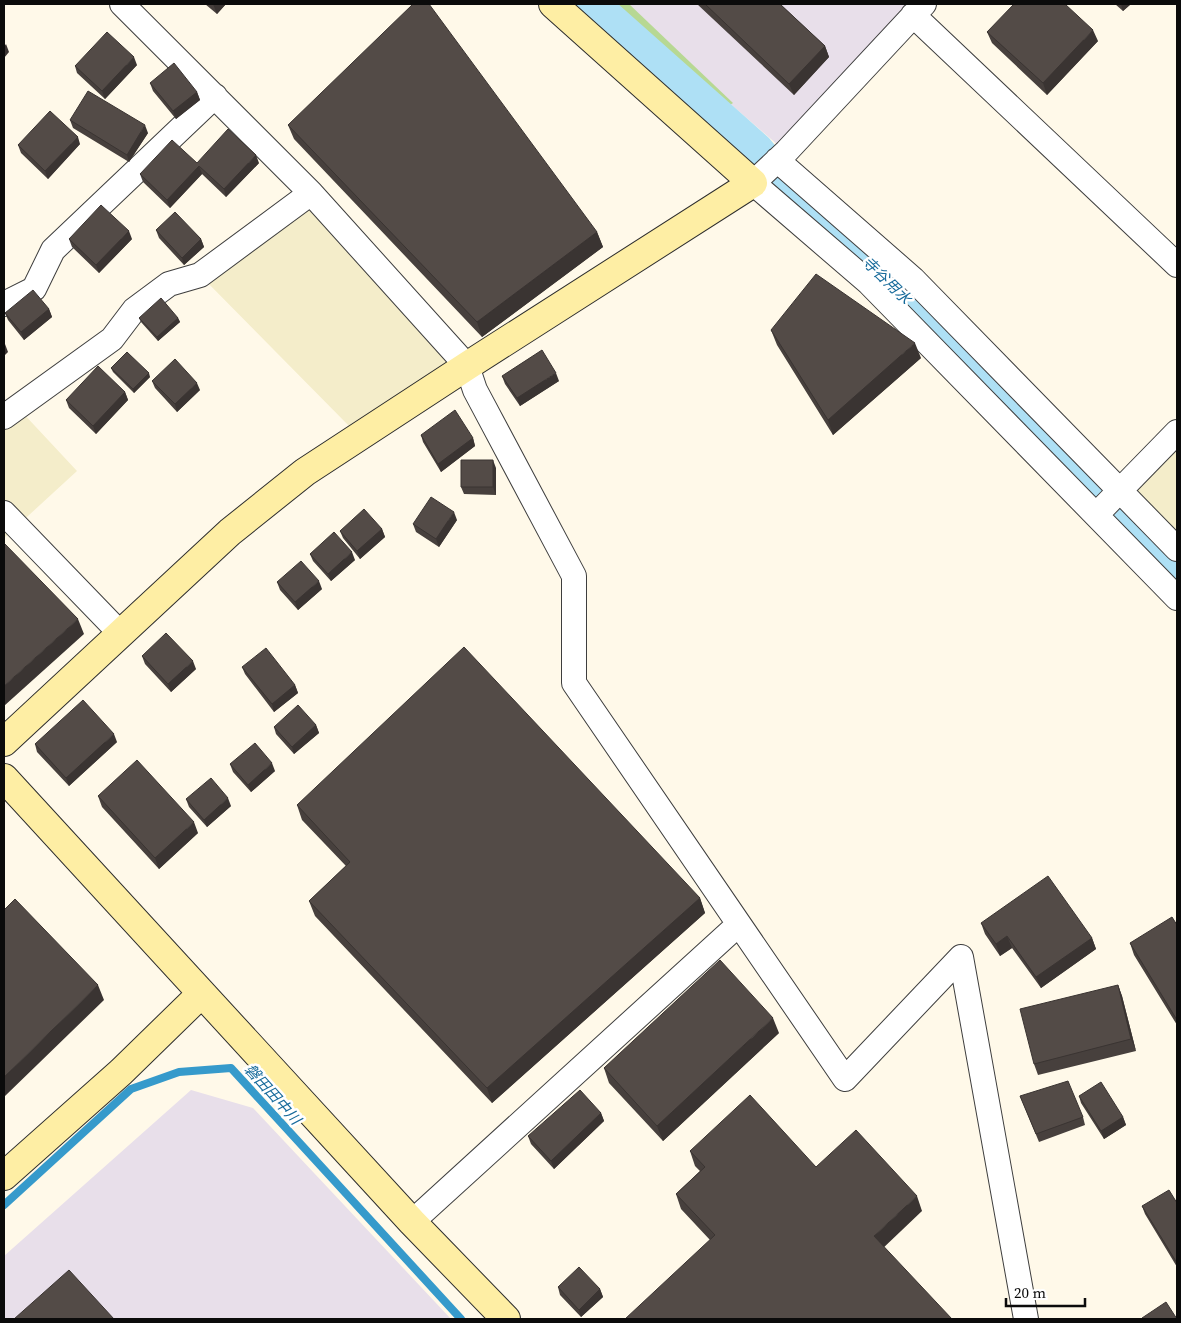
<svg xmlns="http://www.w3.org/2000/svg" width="1181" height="1323" font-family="'Source Serif 4','Noto Sans JP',serif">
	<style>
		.industrial { fill: #e8dfea }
		.farmland { fill: #f4edca }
		.forest { fill: #b7d893 }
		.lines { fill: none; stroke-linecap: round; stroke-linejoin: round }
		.stream { stroke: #369acb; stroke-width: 8 }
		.river { stroke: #aee0f5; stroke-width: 48 }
		.street-casing { stroke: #3e3e3e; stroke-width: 26 }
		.secondary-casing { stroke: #2d2d2d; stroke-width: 30 }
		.street { stroke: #fff; stroke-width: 24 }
		.secondary { stroke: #feeea4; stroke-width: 28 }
		.wall { fill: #47403d }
		.shaded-wall { fill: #3a3432 }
		.building { fill: #534b47; stroke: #3a3432 }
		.labels { text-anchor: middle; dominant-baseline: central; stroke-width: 5; stroke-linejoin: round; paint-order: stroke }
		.water-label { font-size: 15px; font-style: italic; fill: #166a9a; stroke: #fff }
	</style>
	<rect width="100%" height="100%" fill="#fff9e9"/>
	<path class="industrial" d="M615,4H923L786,152Z
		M191,1090L253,1108L451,1319H4V1256Z"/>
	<path class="farmland" d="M311,193L467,366L350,427L200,275Z
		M21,411L77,471L4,538V427Z
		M1177,432V549L1121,491Z"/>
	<path class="forest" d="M597,4H629L733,103L718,113Z"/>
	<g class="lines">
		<path class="stream" d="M4,1205L131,1089L179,1072L231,1068L461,1319"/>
		<path class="river" d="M582,4L752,155L777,185L878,268L1067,463L1177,572"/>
		<g class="street-casing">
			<path id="street" d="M122,4L311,193L467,366L475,390L574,576V683L845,1079L961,957L1026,1319
				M924,4L786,152L753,183L869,283L1177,598
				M913,15L1177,265
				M777,160L913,279L1177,549
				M4,304L34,289L53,250L215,96
				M4,417L112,339L134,310L169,284L200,275L311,193
				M4,513L120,633
				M1096,515L1177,432
				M412,1222L739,924"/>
		</g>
		<g class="secondary-casing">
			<path id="secondary" d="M4,742L230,532L305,472L467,366L753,183L553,4
				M4,778L412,1222L506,1319
				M4,1176L121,1072L201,994"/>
		</g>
		<use href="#street" class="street"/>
		<use href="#secondary" class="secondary"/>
	</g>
	<path class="wall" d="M205,4H226L217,14Z
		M697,4H780L825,46L829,57L794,95Z
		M1115,4H1131L1123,11Z
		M987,32L1098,41L1047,95L992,43Z
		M137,65L105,99L77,73L75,66Z
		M150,83L197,92L200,100L176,119L153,91Z
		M70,120L148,133L129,162L73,128Z
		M288,125L597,232L603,247L482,337L294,139Z
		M80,144L48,179L21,153L18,145Z
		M197,163H259L226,197L202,174L170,208L143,182L140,174Z
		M156,230L201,239L204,247L184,265L159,238Z
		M69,239H132L99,273L72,247Z
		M49,309L52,317L24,340L8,320L5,313Z
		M139,318H178L180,322L158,341L141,322Z
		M771,330L921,358L833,435L777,345Z
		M111,368L150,377L134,393L113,372Z
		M502,376L559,381L520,406L505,384Z
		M152,381L200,390L177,412L155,388Z
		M125,392L128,400L96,434L69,408L66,400Z
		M421,435L473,438L475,446L441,472L423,442Z
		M496,468V495L464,494L461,487Z
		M457,520L439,547L416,532L413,524Z
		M382,529L385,537L360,559L343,538L340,531Z
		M310,554L355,560L331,581L313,561Z
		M277,582L322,589L298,610L280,590Z
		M142,656L196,669L171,692L145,664Z
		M242,667L295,685L298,693L274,712L245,674Z
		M316,725L319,733L294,754L276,734L274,727Z
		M117,742L69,786L37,752L35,744Z
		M230,764L275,771L251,792L233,772Z
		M98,796L198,833L159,869L102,807Z
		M186,799L231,806L207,827L189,807Z
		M297,805L700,898L705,913L492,1103L315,916L309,901L346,866L302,820Z
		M981,923L1092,938L1096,949L1041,988L1012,948L1000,956L985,934Z
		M1177,925V1025L1134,955L1130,943Z
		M1118,985L1122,996L1136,1051L1038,1075L1034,1064Z
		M779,1033L663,1141L609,1083L604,1068Z
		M1020,1096L1083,1117L1085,1125L1039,1142Z
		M1079,1096L1123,1117L1126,1125L1104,1139L1081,1103Z
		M601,1113L604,1121L554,1169L531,1144L528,1136Z
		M690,1151L816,1167L922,1211L710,1240L681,1209L676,1194L700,1171L695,1166Z
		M1177,1203V1267L1145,1214L1142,1206Z
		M558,1287L600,1289L603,1297L581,1317L560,1295Z"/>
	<path class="shaded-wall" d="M213,4H226L217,14Z
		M1121,4H1131L1123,11Z
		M1093,30L1098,41L1047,95L1043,83Z
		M6,44L9,52L4,58V47Z
		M825,46L829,57L794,95L789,84Z
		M134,57L137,65L105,99L102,91Z
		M197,92L200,100L176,119L173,111Z
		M145,125L148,133L129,162L127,155Z
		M78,137L80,144L48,179L45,171Z
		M256,155L259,163L226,197L224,189Z
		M199,166L202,174L170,208L167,200Z
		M129,231L132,239L99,273L96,265Z
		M597,232L603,247L482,337L477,322Z
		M201,239L204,247L184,265L182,258Z
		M49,309L52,317L24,340L21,332Z
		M178,318L180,322L158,341L157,337Z
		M915,343L921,358L833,435L828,420Z
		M5,344L8,352L4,356V345Z
		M149,373L150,377L134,393L133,389Z
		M556,373L559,381L520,406L517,398Z
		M197,383L200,390L177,412L175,404Z
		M125,392L128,400L96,434L93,426Z
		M473,438L475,446L441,472L438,464Z
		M493,460L496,468V495L493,487Z
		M454,512L457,520L439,547L436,539Z
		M382,529L385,537L360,559L357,551Z
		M352,552L355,560L331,581L328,574Z
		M319,581L322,589L298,610L295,602Z
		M78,619L84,634L4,706V686Z
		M193,661L196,669L171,692L168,684Z
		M295,685L298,693L274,712L272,704Z
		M316,725L319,733L294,754L292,747Z
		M114,734L117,742L69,786L66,778Z
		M272,763L275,771L251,792L248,785Z
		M228,798L231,806L207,827L204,820Z
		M194,822L198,833L159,869L155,858Z
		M700,898L705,913L492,1103L487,1088Z
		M1007,936L1012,948L1000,956L996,944Z
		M1092,938L1096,949L1041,988L1036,977Z
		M98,985L104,1000L4,1097V1077Z
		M1118,985L1122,996L1136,1051L1131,1039Z
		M773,1018L779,1033L663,1141L657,1126Z
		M601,1113L604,1121L554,1169L551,1161Z
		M1123,1117L1126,1125L1104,1139L1101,1131Z
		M917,1196L922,1211L880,1251L874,1236Z
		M600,1289L603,1297L581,1317L579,1310Z"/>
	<path class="building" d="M413,4H429L597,232L477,322L288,125Z
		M705,4H780L825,46L789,84Z
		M1014,4H1065L1093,30L1043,83L987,32Z
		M107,32L134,57L102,91L75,66Z
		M174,63L197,92L173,111L150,83Z
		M88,91L145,125L127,155L70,120Z
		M50,111L78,137L45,171L18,145Z
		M228,129L256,155L224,189L199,166L167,200L140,174L172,140L197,163Z
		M101,205L129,231L96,265L69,239Z
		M175,212L201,239L182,258L156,230Z
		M816,274L915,343L828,420L771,330Z
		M33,290L49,309L21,332L5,313Z
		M161,298L178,318L157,337L139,318Z
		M542,350L556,373L517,398L502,376Z
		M127,352L149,373L133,389L111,368Z
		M175,359L197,383L175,404L152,381Z
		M98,366L125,392L93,426L66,400Z
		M455,410L473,438L438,464L421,435Z
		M461,460H493V487H461Z
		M431,497L454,512L436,539L413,524Z
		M364,509L382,529L357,551L340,531Z
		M334,532L352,552L328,574L310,554Z
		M4,543L78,619L4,686Z
		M301,561L319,581L295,602L277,582Z
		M166,633L193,661L168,684L142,656Z
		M464,647L700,898L487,1088L309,901L350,862L297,805Z
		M266,648L295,685L272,704L242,667Z
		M83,700L114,734L66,778L35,744Z
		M298,705L316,725L292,747L274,727Z
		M255,743L272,763L248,785L230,764Z
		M137,760L194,822L155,858L98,796Z
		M211,778L228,798L204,820L186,799Z
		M1048,876L1092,938L1036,977L1007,936L996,944L981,923Z
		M15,899L98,985L4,1077V910Z
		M1172,917L1177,925V1020L1130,943Z
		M720,960L773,1018L657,1126L604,1068Z
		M1118,985L1131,1039L1034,1064L1020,1009Z
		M1068,1081L1083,1117L1036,1134L1020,1096Z
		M1101,1082L1123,1117L1101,1131L1079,1096Z
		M580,1090L601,1113L551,1161L528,1136Z
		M750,1095L816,1167L856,1130L917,1196L874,1236L952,1319H625L715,1235L676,1194L705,1167L690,1151Z
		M1169,1190L1177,1203V1263L1142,1206Z
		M579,1267L600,1289L579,1310L558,1287Z
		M69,1270L114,1319H14Z
		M1166,1302L1177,1319H1143L1142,1318Z"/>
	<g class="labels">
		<g class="water-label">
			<text transform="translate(887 280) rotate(44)">寺谷用水</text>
			<text transform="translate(273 1094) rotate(48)">磐田田中川</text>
		</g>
	</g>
	<rect width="1181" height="1323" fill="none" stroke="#0b0b0b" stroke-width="10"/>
	<path d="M1006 1298v8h79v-8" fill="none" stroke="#0b0b0b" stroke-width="2.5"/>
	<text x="1014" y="1298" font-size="15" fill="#0b0b0b" stroke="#ffffff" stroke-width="4" paint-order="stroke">20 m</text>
</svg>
